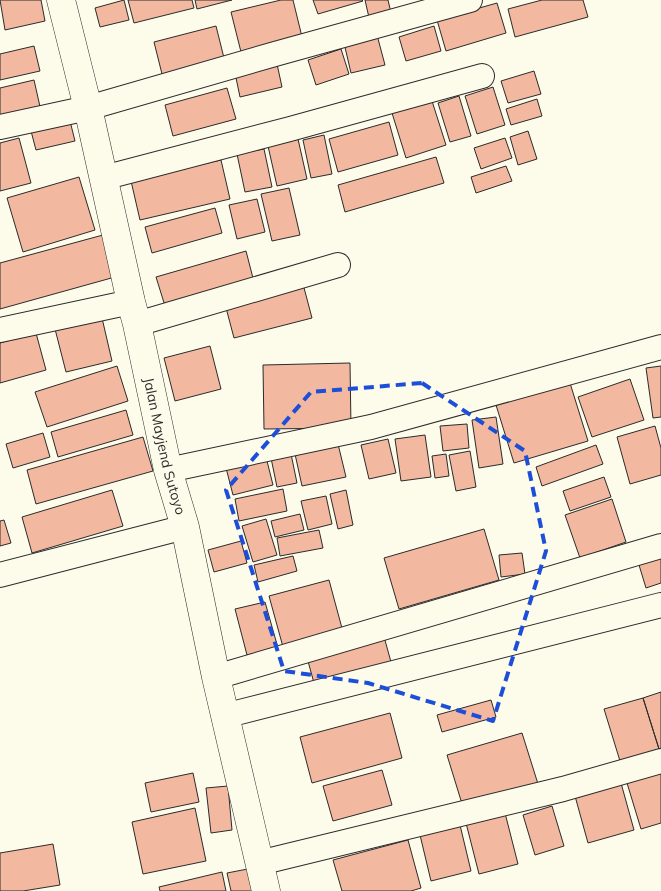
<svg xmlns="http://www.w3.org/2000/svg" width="661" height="891" font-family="Mulish,sans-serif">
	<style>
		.building { fill: #f2b8a0; stroke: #2b2b2b }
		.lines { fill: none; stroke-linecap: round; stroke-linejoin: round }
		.street-casing { stroke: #2b2b2b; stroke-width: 26 }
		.secondary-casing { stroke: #2b2b2b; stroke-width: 29 }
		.street { stroke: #fdfbea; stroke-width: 24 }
		.secondary { stroke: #fdfbea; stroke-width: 28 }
		.marked { fill: none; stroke: #1d4ed8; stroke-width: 4; stroke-dasharray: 10 6; stroke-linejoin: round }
		.labels { text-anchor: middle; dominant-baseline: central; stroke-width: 4; stroke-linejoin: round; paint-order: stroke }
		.street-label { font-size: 14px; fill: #2b2b2b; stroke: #fdfbea }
	</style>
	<rect width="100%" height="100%" fill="#fdfbea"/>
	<path class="building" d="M0,0H41L45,21L5,30Z
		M124,0L129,20L100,27L95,8Z
		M128,0H192L194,8L134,23Z
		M195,0H232L197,9Z
		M281,0H293L303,41L242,56L231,12Z
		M313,0H362L363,1L318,14Z
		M365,0H388L392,17L370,22Z
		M542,0H583L588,17L515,37L508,9Z
		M497,3L506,33L446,51L437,20Z
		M216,26L225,62L163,78L154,42Z
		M434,26L441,51L406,61L399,37Z
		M377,35L385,65L351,73L344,43Z
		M34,46L40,71L0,80V54Z
		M341,49L349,74L316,85L308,60Z
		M277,64L282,87L240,97L235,73Z
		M534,71L541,94L508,103L501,81Z
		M34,80L41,111L0,120V88Z
		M493,87L505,125L477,134L465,96Z
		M227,88L236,119L173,136L165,105Z
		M459,96L471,136L450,142L438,103Z
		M537,99L542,116L511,125L506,109Z
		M432,101L446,145L406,158L392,113Z
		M70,121L75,141L36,150L31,131Z
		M389,122L398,155L338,172L329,139Z
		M528,131L537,159L518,165L510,137Z
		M324,135L332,174L311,178L303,140Z
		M19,138L31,183L0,191V143Z
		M505,138L512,158L481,169L474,148Z
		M298,139L307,179L277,186L268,146Z
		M264,149L272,187L245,192L237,154Z
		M436,157L444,183L345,212L338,185Z
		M221,160L230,199L140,220L131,181Z
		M506,166L512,181L476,193L471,177Z
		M79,177L95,230L23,252L7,198Z
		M289,188L300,235L272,241L261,194Z
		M257,199L265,232L237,239L229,205Z
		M215,208L222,233L152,253L145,227Z
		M103,235L115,277L0,309V263Z
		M246,251L254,282L165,306L156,277Z
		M303,284L312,318L234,338L225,304Z
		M102,318L112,361L66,372L55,329Z
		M36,333L46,370L0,383V343Z
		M210,346L221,389L175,401L164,358Z
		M350,363L351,428L264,429L263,365Z
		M117,366L128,401L47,427L35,392Z
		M661,366V417L653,418L646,368Z
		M630,379L644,420L592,437L578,397Z
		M570,383L588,441L514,463L496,405Z
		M126,410L133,435L58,457L51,432Z
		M496,417L503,464L479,468L472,420Z
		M467,424L469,448L443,451L440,426Z
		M655,426L661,448V475L630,484L617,437Z
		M43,433L50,457L13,468L6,444Z
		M425,435L431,477L401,481L395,439Z
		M143,437L153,471L36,504L27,470Z
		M388,439L396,473L369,479L361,445Z
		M338,444L346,477L302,486L295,454Z
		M596,445L603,464L542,486L536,467Z
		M470,451L476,487L456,491L449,455Z
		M265,453L273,485L233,495L225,464Z
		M291,454L297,483L277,487L271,458Z
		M446,454L449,476L435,478L432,456Z
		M604,477L611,497L570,511L563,491Z
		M283,489L287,511L239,521L235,499Z
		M112,490L123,526L32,553L22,517Z
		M346,490L353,525L338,529L330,494Z
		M326,496L332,524L308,530L301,501Z
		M612,499L626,542L580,558L565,515Z
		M300,514L304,530L275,537L271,521Z
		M266,519L277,555L253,562L242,526Z
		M4,520L11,543L0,546V521Z
		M484,529L499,580L399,609L384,558Z
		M319,530L323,548L280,556L277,538Z
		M241,541L247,563L214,572L208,550Z
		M522,553L525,574L501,577L499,555Z
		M293,556L297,571L258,582L254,565Z
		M661,557V583L646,588L639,565Z
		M329,580L343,632L283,647L269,596Z
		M265,602L278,648L247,655L235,609Z
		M383,633L391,662L314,683L306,654Z
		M661,692V749H659L643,698Z
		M643,698L659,749L620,761L604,709Z
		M491,700L496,717L442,732L437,715Z
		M390,713L402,758L312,783L300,737Z
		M522,733L538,784L463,807L447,755Z
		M382,770L392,805L333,821L323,786Z
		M193,773L199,802L151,812L145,783Z
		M661,773V823L641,829L627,783Z
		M621,783L634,830L588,843L575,796Z
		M228,786L232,830L211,833L206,788Z
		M552,806L564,846L535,855L523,815Z
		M195,808L206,861L143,874L132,822Z
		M505,813L518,864L479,874L466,823Z
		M460,825L471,871L431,881L420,835Z
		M408,840L421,888L411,891H342L333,860Z
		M53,844L60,885L23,891H0V853Z
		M258,867L263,891H231L227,873Z
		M222,872L226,891H160L159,887Z"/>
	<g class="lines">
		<g class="street-casing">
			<path id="street" d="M0,127L88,108L275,54L470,0
				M103,178L290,129L482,76
				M137,324L338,265
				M0,330L131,302
				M168,470L371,427L661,347
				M0,575L185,527
				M216,677L661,546
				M224,716L661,605
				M259,863L563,789L661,761"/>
		</g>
		<g class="secondary-casing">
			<g id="secondary">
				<path id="s1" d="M61,0L88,108L131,302L137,324L168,470L185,527L216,677L266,891"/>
			</g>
		</g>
		<use href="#street" class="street"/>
		<use href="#secondary" class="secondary"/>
	</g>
	<path class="marked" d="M422,383L525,451L546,551L493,721L368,683L284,671L226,490L311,392Z"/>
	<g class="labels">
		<g class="street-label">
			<text stroke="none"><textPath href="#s1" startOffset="458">Jalan Mayjend Sutoyo</textPath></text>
		</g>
	</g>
</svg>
